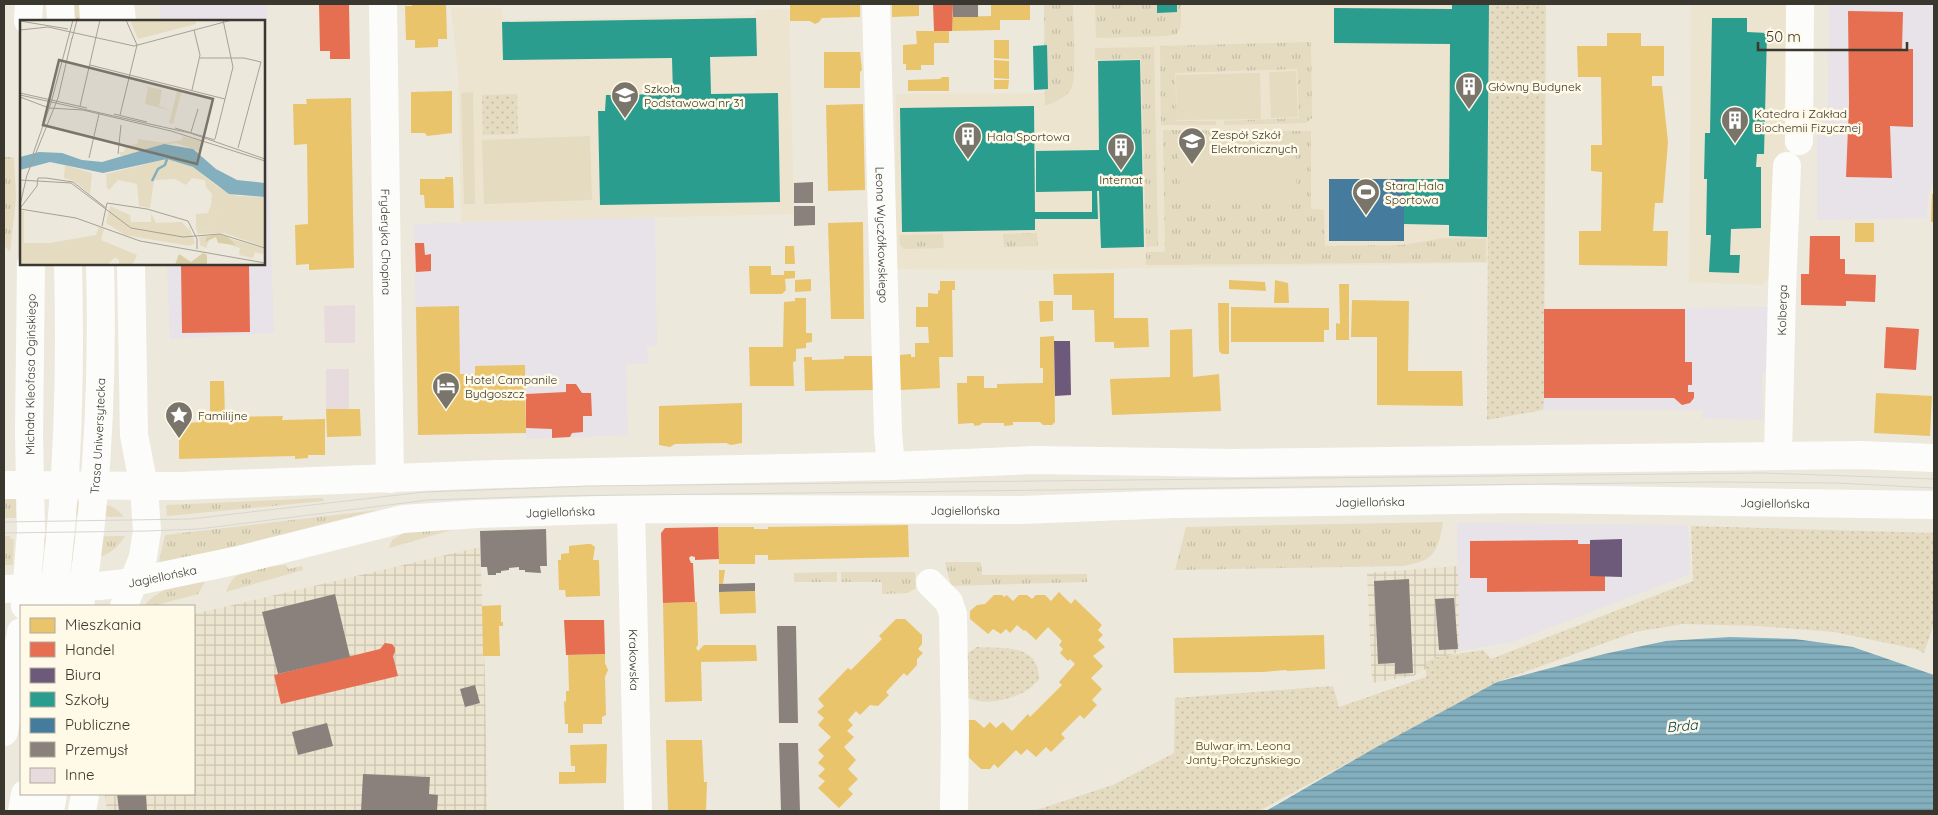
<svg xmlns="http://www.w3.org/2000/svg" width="1938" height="815" font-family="Quicksand,sans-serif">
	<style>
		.commercial { fill: #e8e2e9 }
		.industrial { fill: url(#industrial-grid) }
		.built { fill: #ece4cf }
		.grass { fill: url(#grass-tufts) }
		.park { fill: url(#park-dots) }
		.pitch { fill: #e4dbc1 }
		.water { fill: url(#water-rules) }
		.homes { fill: #e9c46a }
		.shops { fill: #e76f51 }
		.offices { fill: #6d597a }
		.schools { fill: #2a9d8f }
		.public { fill: #457b9d }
		.industry { fill: #8a817c }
		.building { fill: #e7dbdd }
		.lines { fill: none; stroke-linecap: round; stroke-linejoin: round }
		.minor { stroke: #fcfcfa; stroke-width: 28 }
		.major { stroke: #fcfcfa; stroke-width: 28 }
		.tram { stroke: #d7d6d3; stroke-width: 1 }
		.labels { text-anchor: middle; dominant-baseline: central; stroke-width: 5; stroke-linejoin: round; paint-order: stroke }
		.poi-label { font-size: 12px; fill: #3a372e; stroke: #fff9e7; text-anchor: start }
		.street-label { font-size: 12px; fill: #3a372e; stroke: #fff9e7 }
		.park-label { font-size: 12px; fill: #4a3c0e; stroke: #fff9e7 }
		.water-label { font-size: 14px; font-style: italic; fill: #024052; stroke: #fff9e7 }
		.inset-river { fill: none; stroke: #83afbe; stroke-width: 2.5 }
		.inset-road { fill: none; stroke: #a5a196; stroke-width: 1 }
		.view { fill: #79756b; fill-opacity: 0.15; stroke: #79756b; stroke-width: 2.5 }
		.inset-edge { fill: none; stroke: #3a372e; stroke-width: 2.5 }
	</style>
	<defs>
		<pattern id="industrial-grid" width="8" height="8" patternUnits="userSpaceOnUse" patternTransform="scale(1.25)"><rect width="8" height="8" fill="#ece4cf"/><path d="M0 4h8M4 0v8" fill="none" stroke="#cbc4b2"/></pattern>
		<pattern id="grass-tufts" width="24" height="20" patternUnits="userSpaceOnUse" patternTransform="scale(1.25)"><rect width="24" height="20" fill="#e4dbc1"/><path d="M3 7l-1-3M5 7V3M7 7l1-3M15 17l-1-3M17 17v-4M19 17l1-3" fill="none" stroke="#c4bda6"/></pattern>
		<pattern id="park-dots" width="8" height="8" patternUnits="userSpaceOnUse" patternTransform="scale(1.25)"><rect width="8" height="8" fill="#e4dbc1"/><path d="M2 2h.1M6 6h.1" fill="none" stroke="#c4bda6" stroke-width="1.8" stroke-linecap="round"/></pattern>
		<pattern id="water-rules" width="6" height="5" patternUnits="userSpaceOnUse" patternTransform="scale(1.25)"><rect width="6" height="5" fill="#83afbe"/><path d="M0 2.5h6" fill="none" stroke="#6c8f9b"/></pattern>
	</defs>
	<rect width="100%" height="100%" fill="#ede8dc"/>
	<path class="commercial" d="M160,4H267L265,77L274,333L170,339L167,264H264V21H160Z
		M1829,4H1934L1933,182L1928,195L1927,218L1817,220V120L1828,117Z
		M655,217L657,346H647L648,364H626L628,435L526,439V433L418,435L414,224Z
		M1770,307V373H1762L1763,420L1702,418V410H1543L1544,309Z
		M1457,523L1688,525L1690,574L1512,642L1459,651Z"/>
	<path class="industrial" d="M480,547L485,678L487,811H107L105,794H194V614Z
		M1458,566L1459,651L1413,676L1372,683L1367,573Z"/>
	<path class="built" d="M1047,4H1489L1488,263L1037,270L895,269L896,94L1045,93Z
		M1691,4H1787L1782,267L1762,285L1689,282Z
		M451,7L501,8L504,20L755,15V10L789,9L794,214L461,222L458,74Z"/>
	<path class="grass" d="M70,4H81L82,21H71Z
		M1044,4H1073C1073,19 1077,79 1071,89C1066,98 1054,102 1045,106Z
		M1095,4H1181V26L1177,34L1167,36L1096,38Z
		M1309,4H1448V5Z
		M1311,42L1312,118L1306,123L1224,125V121L1299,118L1297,69L1175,73L1177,121H1216V125H1161L1160,46Z
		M1154,47L1158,246L1146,247L1141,59L1095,60V48Z
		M1163,130L1311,131V209L1324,210L1325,246L1402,245L1444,238L1486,239V262L1146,265V252H1165Z
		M4,157H14L16,198L10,252L4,245Z
		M1037,233L1038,246L1004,247L1003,234Z
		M943,234L944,248L904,249L900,245L899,235Z
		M4,496H16V518H4Z
		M323,498L324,501L167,516L166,505Z
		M78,502C96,504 113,501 124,517L47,515L56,506Z
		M378,510L170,563L160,564L159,562L165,535Z
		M1443,522C1441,534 1439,550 1428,558C1422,562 1412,564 1405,566L1175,570L1186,527Z
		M465,526L389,548L392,540L407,531Z
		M4,536H10L11,539H14L13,565H4Z
		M125,536C115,553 102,558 83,561C77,562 69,563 64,561C58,559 52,555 46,552L43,537Z
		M945,562H981L982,575L1087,574V582L951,586Z
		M286,565L288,569L302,566L303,570L226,592C235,564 262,568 286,565Z
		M837,572V582H794V573Z
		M841,572H915L916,588L908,593L882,594V582H841Z
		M206,580L198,594L153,606H144C161,586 181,585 206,580Z"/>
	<path class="park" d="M1489,4H1546L1544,398L1543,410L1487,420Z
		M517,94L518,134L483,135L482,95Z
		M1691,526L1934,533V624L1924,653L1916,649L1834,632L1758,626L1683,624L1635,632L1497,682L1259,811H1033L1113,785L1174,753L1175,698L1333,686L1339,707L1426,677V662L1438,657L1483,650L1491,659L1693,581Z
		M977,647C1004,649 1039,643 1039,680C1034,684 1029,690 1024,692C1008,700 981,707 966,696L963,659L969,652Z"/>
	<path class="pitch" d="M1296,71L1298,117L1271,118L1269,72Z
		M1260,73L1261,119L1177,120L1176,75Z
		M473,92L475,204H464L461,93Z
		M590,136L592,200L484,204L482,140Z
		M1295,137L1297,197L1180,200L1178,140Z"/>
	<path class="water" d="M1730,637L1795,639L1853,647L1934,675V811H1266L1373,749L1497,682L1604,654L1666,641Z"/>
	<path class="homes" d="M412,4L446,5L447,39H438V47L415,48V40H406L405,6H412Z
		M790,4H860V17L822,18L819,22L815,24L810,21H790Z
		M892,4H919V16L892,17Z
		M991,4H1030V20H1000V30L952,31V17L991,16Z
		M916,31H949V43H934V65H921V70H906V64H903V45L917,44Z
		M1607,33H1641V46H1664V76H1652V86H1662L1668,142L1663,203H1655L1653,231H1668L1667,266L1579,265V231H1601L1602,172L1591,171V145H1602L1601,77H1578L1577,46H1607Z
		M994,40H1009V59L994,58Z
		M824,52H860L862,70L860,72V88H824Z
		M994,60L1009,61V79L994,78Z
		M942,77H949V91H908V80L940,79Z
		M994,80H1009L1008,89H994Z
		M452,91V133L427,136L425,133H411V92Z
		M351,98L354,268L309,270V264L296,265L295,225L308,224L307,144L294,145L293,104H307L306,99Z
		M863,104L865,190L828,191L826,105Z
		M445,177H453L454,208H425L424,195H420V179H445Z
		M1932,194H1934V222H1931Z
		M863,222L864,319H831L828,223Z
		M1855,223H1874V242H1855Z
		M785,246H794L795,264H785Z
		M749,266H771V275H784V271H795V278L785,279L786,290L782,294H750Z
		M1114,273V318H1148L1149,347L1114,348V342H1095L1094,310H1072V295H1054L1053,274Z
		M811,279V291L795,292V280Z
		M1229,280L1265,282L1266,291L1229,289Z
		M1275,280L1288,283L1289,303H1274Z
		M940,281H955V290H952L953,357H939L940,388L900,390V355L911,354V357H915V343H929L928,327H916V307H928V293L938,294V291L940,290Z
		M1339,284H1349V340H1336V323L1340,324Z
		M795,298H806V333H812V342L806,343V348L796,349V361L793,362L794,386H750L749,347H783L784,302L795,301Z
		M1352,300L1409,301L1408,371H1462L1463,406L1377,405V337H1351Z
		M1039,301H1053V321L1040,322Z
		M1218,303H1229V354H1222L1219,351Z
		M459,306L460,374H475V366L525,365L526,433L418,435L416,307Z
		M1231,307L1329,308V330H1324V342H1231Z
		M1192,329L1193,377L1219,374L1221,411L1112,415L1110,379L1170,377V330Z
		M1054,336L1055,422L1052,425H1043L1040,422H1013V425L1004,426V423H982L980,425L975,426L973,423L958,424L957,383H967V376H984V388H997V384L1043,383V368H1040V337Z
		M844,356H875L876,390L805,391L804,357H812V360L844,359Z
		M210,381H224L225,417L283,416L282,420L325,419V455H308V458L295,459V456L179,459V407H191V419L187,423L200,422V418L211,419L213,415L210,412Z
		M1876,393L1932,396L1930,436L1874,433Z
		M742,403V443L731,445L726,443L675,444L670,447L659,445V406Z
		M326,409H360L361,436L327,437Z
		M908,525L909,557L768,560V555H755V564H719L718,527H754V529H768V527Z
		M587,544H591L595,547L593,560H599L600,596L566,597L565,590H559L558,560H561V554L569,553V546Z
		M719,570H725L723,584H719Z
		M755,591L756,613L720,614L719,592Z
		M1059,592L1071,604L1075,599L1102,625L1098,630L1103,635L1098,640L1105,647L1093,656L1103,666L1091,678L1102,689L1092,700L1097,705L1084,719L1080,715L1061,734L1065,738L1051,752L1046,747L1036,757L1027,749L1021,755L1016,750L998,768L994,764L990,769H981L966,755L965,746L969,742L961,734L966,720H975L984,728L990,722L996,728L1003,722L1012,731L1028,714L1030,717L1062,685L1059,682L1075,664L1070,659L1068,661L1060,653L1063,649L1059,645L1062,641L1048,627L1036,640L1025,630L1024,631L1017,625L1010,633L1006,629L1001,634L993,629L988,634L970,619V611L977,605L985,604L994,595H1002L1004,597L1007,595L1013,601L1019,595H1027L1032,599L1036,595H1045L1051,601Z
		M697,602L698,645L696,648L698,651L704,645H756L757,661L701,662L702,701L665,702L663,603Z
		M501,605V622H503V626H499L500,656H483L482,606Z
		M896,619H905L922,635V644L918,649L923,653L917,659V665L907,676L904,673L886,692L889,695L878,706L870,705L860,715L856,711L848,720L853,725L847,731L854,737L844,747L856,760L848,769L858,779L848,789L853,794L839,808L818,788L825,781L818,776L825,769L818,763L824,756L818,750L831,737L818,725L824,718L817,712L824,706L818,699L848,668L851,670L882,639L879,636Z
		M1324,635L1325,669L1287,671L1286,670L1262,672L1174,673L1173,638Z
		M605,654V663L608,670L605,677L606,715L602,717V724H583V733H568V724H565L564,701L566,702V691H569L568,655Z
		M666,740H702L704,782H707L706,811H668Z
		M607,744L606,783L559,784V772H575V766H571L570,745Z"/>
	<path class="shops" d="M319,4H349L350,59H330V51H320Z
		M933,4H953L952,31H934Z
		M1848,11L1903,12L1902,49H1913V127L1890,126L1892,178L1846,177L1849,104Z
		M1810,236H1840V259H1845V274L1876,275L1875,302L1846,301V306L1801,305V274H1809Z
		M415,243H424L425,255L431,254V271L416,272Z
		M181,264H249L250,332L182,333Z
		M1544,309H1685V362H1692V385H1688V392H1694V398L1690,403L1682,405L1674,398H1544Z
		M1886,327L1919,329L1916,370L1884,368Z
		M566,384H576L582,393H591L592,416H583V432L572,433L570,437L552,438V429L526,428V394L566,392Z
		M718,527L719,559L695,560V557L691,556L689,558L691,563H693L695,602L663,603L661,533L665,528Z
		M1578,540V544H1590V576H1605V591L1487,592V578H1470V541Z
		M564,620H604L605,654L566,655Z
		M385,643L392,644L395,648V652L393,656L398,676L281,704L274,675L380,649Z"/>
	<path class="offices" d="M1054,341H1070L1071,395L1055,396Z
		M1622,539V577L1590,576V540Z"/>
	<path class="schools" d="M1157,4H1177V12L1157,13Z
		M1452,4H1489L1487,237L1449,236V225L1404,224V179H1449L1450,44L1334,43V8L1452,9Z
		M756,18L757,56L710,57L711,94L778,93L780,202L600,205L598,111H605L606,95L673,94L672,58L503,60L502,22Z
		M1712,18H1747V32L1767,33L1764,154H1757L1756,167H1761V228L1731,229L1730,255H1740L1739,273L1709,272L1711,235H1706L1707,179H1704L1705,133H1710Z
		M1047,45L1048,89L1034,90L1033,46Z
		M1140,60L1144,247L1101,248L1099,191H1097L1098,219H1035V230L902,232L900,108L1034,106L1035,212H1092V191L1036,192V151L1099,150L1098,61Z"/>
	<path class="public" d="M1329,179H1404V241H1329Z"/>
	<path class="industry" d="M953,4H978V17H953Z
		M813,182V203H794V183Z
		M794,206H815V225L794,226Z
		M546,529L547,566H540L541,573L525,572V570H519V567L509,568V570L501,571V573H496V575H488L487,567H481L480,531Z
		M1409,579L1413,673L1395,674V663L1378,664L1374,581Z
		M755,583V591L719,592V584Z
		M335,594L350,657L278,674L262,612Z
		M1454,598L1458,649L1439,650L1435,599Z
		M777,626H796L798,723H779Z
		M475,685L480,703L465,707L460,689Z
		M327,723L333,746L298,755L292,732Z
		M779,743H798L800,811H781Z
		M363,774L430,777L429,794L438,795L437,811H361Z
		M117,794H146L147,811H119Z"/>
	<path class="building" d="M355,305V343H325L324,306Z
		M326,369H349V409H326Z"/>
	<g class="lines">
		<g class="minor">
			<path id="s1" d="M383,4L390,479"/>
			<path id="s2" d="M876,4L888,433L891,466"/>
			<path d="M1799,141L1800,4"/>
			<path id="s3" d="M1778,455L1782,291L1787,166"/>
			<path id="s4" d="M631,509L638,811"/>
			<path d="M930,583L949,602L953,614L955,730L954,811"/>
		</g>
		<g class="major">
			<path d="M60,4L61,21"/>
			<path d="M93,4L94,21"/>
			<path d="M120,4L122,21"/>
			<path d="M28,21L29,4"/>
			<path d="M4,485L180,486L497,474L891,466L1034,460L1234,463L1860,455L1934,458"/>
			<path id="s5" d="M4,589L100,586L133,582L239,560L403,519L477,514L631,509L1021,510L1175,504L1534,499L1934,505"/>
			<path id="s6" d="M25,606L31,532L29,434L31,264"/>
			<path d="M52,606C68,493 71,378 68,264"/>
			<path id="s7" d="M80,606C98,493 103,378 100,264"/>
			<path d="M124,606L143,557L147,531L144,487L134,435L131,264"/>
			<path d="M4,732L21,632"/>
			<path d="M22,811L25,794"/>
			<path d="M50,811L53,794"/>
			<path d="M82,811L85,794"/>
		</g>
		<path class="tram" d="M4,522L190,519L424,492L588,486L1763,473L1934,479
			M4,533L147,531L199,529L428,500L553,496L1716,482L1838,483L1934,488"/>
	</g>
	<defs>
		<g id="building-pin" transform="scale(1.4375)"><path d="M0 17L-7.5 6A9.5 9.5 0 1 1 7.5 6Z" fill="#79756b" stroke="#fff9e7"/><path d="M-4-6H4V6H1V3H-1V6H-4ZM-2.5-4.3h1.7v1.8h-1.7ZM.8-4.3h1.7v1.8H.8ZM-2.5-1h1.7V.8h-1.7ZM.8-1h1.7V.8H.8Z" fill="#fff"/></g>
		<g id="school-pin" transform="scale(1.4375)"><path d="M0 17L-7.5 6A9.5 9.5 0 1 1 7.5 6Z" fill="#79756b" stroke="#fff9e7"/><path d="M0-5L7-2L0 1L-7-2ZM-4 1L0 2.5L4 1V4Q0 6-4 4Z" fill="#fff"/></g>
		<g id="stadium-pin" transform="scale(1.4375)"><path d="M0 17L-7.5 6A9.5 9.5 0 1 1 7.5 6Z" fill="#79756b" stroke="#fff9e7"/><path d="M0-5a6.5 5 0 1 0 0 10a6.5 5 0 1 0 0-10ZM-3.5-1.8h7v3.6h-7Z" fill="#fff"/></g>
		<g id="hotel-pin" transform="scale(1.4375)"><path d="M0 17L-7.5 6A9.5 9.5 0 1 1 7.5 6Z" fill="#79756b" stroke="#fff9e7"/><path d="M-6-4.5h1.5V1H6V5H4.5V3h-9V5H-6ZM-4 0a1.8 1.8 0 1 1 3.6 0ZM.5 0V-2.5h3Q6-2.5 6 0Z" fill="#fff"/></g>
		<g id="sight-pin" transform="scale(1.4375)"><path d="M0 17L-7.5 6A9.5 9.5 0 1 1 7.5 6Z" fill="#79756b" stroke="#fff9e7"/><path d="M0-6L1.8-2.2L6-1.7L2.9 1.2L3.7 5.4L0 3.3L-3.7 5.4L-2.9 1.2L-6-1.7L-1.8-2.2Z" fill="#fff"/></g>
	</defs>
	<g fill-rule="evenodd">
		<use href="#building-pin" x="1469" y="86"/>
		<use href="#school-pin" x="625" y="95"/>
		<use href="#building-pin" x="1735" y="120"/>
		<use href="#building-pin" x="968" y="136"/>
		<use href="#school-pin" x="1192" y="141"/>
		<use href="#building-pin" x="1121" y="147"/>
		<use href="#stadium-pin" x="1366" y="192"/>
		<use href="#hotel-pin" x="446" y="386"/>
		<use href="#sight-pin" x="179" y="415"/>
	</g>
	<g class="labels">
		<g class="poi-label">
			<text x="1488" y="86">Główny Budynek</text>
			<text x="644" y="88">Szkoła<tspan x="644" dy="14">Podstawowa nr 31</tspan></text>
			<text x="1754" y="113">Katedra i Zakład<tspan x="1754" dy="14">Biochemii Fizycznej</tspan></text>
			<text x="1211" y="134">Zespół Szkół<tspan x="1211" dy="14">Elektronicznych</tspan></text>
			<text x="987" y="136">Hala Sportowa</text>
			<text x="1121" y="179" text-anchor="middle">Internat</text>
			<text x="1385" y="185">Stara Hala<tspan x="1385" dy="14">Sportowa</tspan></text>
			<text x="465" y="379">Hotel Campanile<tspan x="465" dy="14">Bydgoszcz</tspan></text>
			<text x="198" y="415">Familijne</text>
		</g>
		<g class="street-label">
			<text stroke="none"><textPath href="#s2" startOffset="231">Leona Wyczółkowskiego</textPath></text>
			<text stroke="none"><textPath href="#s1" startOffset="238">Fryderyka Chopina</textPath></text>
			<text stroke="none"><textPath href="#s3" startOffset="145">Kolberga</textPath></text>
			<text stroke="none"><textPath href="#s6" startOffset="232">Michała Kleofasa Ogińskiego</textPath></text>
			<text stroke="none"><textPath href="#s7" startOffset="171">Trasa Uniwersytecka</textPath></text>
			<text stroke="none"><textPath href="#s5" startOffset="1374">Jagiellońska</textPath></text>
			<text stroke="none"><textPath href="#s5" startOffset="1779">Jagiellońska</textPath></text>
			<text stroke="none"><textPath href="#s5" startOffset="969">Jagiellońska</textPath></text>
			<text stroke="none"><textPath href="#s5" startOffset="564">Jagiellońska</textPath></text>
			<text stroke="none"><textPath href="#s5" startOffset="159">Jagiellońska</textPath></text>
			<text stroke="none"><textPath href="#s4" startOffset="151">Krakowska</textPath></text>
		</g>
		<g class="park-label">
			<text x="1243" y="745">Bulwar im. Leona<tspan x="1243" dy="14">Janty-Połczyńskiego</tspan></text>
		</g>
		<g class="water-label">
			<text transform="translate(1682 726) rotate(-5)">Brda</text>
		</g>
	</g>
	<g transform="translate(20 20)">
		<rect width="245" height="245" fill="#ede8dc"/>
		<path d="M110,0H175L176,4L118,19ZM125,66L142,70L139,86L152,91L125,84L128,68ZM193,214L244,228L245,232L242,234L235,232L233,238L219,235L220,228L204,223L198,217H190L186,228L180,225L179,217Z" fill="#e4dbc1"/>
		<path d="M199,214L209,218L216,225L198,223L196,217L185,222L187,217ZM183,233L187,235V245H155L159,234L171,242Z" fill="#dacea9"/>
		<path d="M158,68L162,70L153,104L149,103ZM163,116L184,122V124L179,131L156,123L101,136L99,132H104L105,126L117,124L118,119L145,123L162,120ZM147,139L173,147L198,167L217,176L245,177V227L204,213L178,214L176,208L193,207L197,187L191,185L192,174L186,167L185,160L172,158L166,165L155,159L134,160L130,188L119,186L117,164L98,160L89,170L87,168L86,154ZM90,186L110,195L111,202H131V193L136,203L162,202L169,210V206L175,223L170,226L105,215L86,203ZM0,191H4V223H30L76,215L79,207L84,209L81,220L117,235L113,244L99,245V240L95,237L87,245H0Z" fill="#e4dbc1"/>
		<path d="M113,0H128L127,15L117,16ZM45,145L72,153L70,174L54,161L44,158ZM191,185L197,187L193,207L176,208V194L188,193Z" fill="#e4dbc1"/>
		<path d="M144,124L173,129L196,149L217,160L245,163V177L209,174L173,147L147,139L83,153L30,142L0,150V137L19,132L42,133L62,140L82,142Z" fill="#83afbe"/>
		<path class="inset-river" d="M132,161L138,149L145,145L147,139"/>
		<path class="inset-road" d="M0,1L48,9M0,10L28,7L114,26L212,0M52,19L57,0M180,38H224L241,42L218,128M70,45L205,79M172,70L180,35L174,10M0,73L67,88M0,75L170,113L245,139M0,77L29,88L63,90L151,111L245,141M60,86L80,0M94,94L127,102M100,95L117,25L106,0M155,108L195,120M171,112L178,89M195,119L213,47L203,0M13,134L31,83L53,0M98,134L101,105M69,138L79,94M0,160L51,163L111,208L163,217L200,214L245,228M0,185L7,155L38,78L52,18M1,187L17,166L18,158H26L53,162L86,188M0,189L56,198L120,221L245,243M82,206L87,183L127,189L168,201L177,219V229"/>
		<path class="view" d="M39,40L193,79L177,144L23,105Z"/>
		<rect width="245" height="245" class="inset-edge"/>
	</g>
	<rect width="1938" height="815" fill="none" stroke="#3a372e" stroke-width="10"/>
	<rect x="20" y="605" width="175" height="190" fill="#fff9e7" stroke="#b0ab9d"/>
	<rect x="30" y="618" width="25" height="15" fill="#e9c46a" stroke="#b0ab9d"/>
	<text x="65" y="630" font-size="15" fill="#3a372e">Mieszkania</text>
	<rect x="30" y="642" width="25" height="15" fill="#e76f51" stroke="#b0ab9d"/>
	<text x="65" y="655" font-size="15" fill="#3a372e">Handel</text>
	<rect x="30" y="668" width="25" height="15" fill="#6d597a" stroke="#b0ab9d"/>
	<text x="65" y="680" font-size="15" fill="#3a372e">Biura</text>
	<rect x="30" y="692" width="25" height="15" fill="#2a9d8f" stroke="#b0ab9d"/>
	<text x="65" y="705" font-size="15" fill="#3a372e">Szkoły</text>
	<rect x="30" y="718" width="25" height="15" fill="#457b9d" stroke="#b0ab9d"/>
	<text x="65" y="730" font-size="15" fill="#3a372e">Publiczne</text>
	<rect x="30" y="742" width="25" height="15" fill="#8a817c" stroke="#b0ab9d"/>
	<text x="65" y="755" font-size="15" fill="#3a372e">Przemysł</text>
	<rect x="30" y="768" width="25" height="15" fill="#e7dbdd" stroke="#b0ab9d"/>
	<text x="65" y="780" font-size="15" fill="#3a372e">Inne</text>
	<path d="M1758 42v8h149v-8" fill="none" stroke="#3a372e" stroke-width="2.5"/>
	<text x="1766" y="42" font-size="15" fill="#3a372e" stroke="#fff9e7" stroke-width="4" paint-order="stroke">50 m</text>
</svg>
